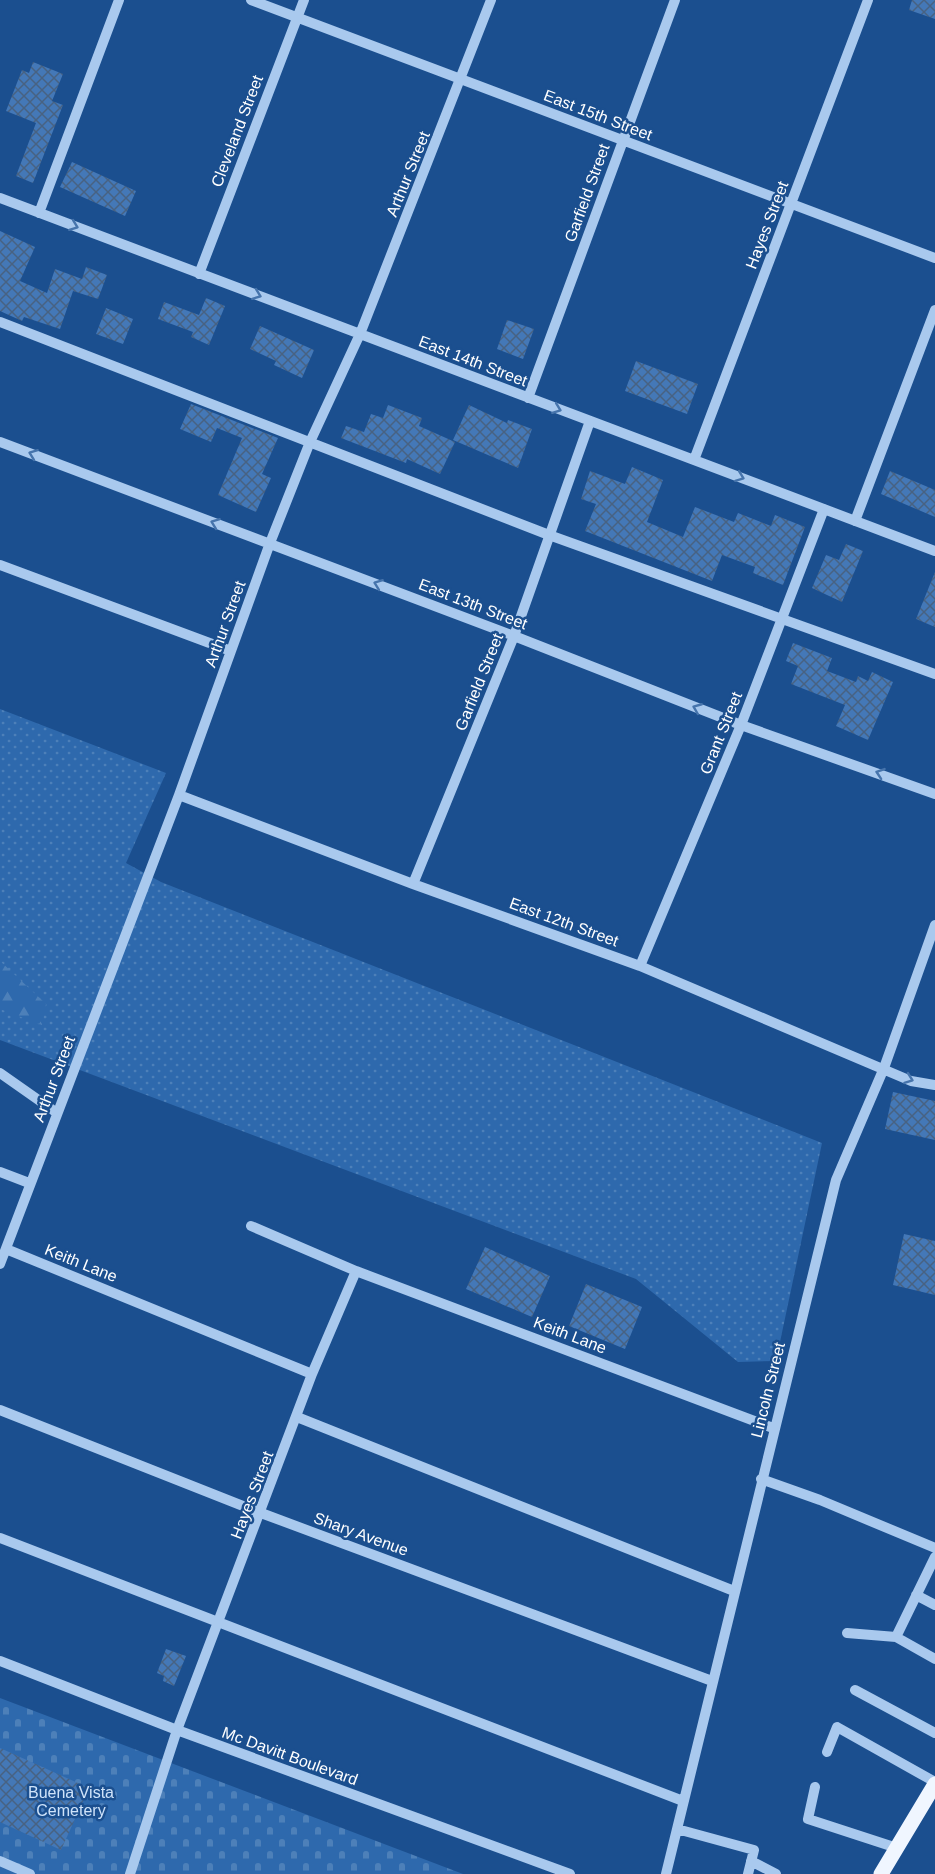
<svg xmlns="http://www.w3.org/2000/svg" width="935" height="1874" font-family="Arial,sans-serif">
	<style>
		.grass { fill: url(#grass-dots) }
		.forest { fill: url(#forest-firs) }
		.cemetery { fill: url(#cemetery-stones) }
		.building { fill: url(#building-cross-hatch) }
		.lines { fill: none; stroke-linecap: round; stroke-linejoin: round }
		.minor { stroke: #a9c9ee; stroke-width: 10 }
		.major { stroke: #f0f6ff; stroke-width: 15 }
		.oneway { stroke: #4674ac }
		.labels { text-anchor: middle; dominant-baseline: central; stroke-width: 5; stroke-linejoin: round; paint-order: stroke }
		.street-label { font-size: 16px; fill: #fff; stroke: #1b4f8f }
		.park-label { font-size: 16px; fill: #cfe3fa; stroke: #1b4f8f }
	</style>
	<defs>
		<pattern id="grass-dots" width="8" height="8" patternUnits="userSpaceOnUse" patternTransform="scale(1.5)"><rect width="8" height="8" fill="#2e69ad"/><path d="M2 2h.1M6 6h.1" fill="none" stroke="#4d80b9" stroke-width="1.8" stroke-linecap="round"/></pattern>
		<pattern id="forest-firs" width="22" height="20" patternUnits="userSpaceOnUse" patternTransform="scale(1.5)"><rect width="22" height="20" fill="#2e69ad"/><path d="M5 1l3.5 6h-7zM16 11l3.5 6h-7z" fill="#4d80b9"/></pattern>
		<pattern id="cemetery-stones" width="16" height="16" patternUnits="userSpaceOnUse" patternTransform="scale(1.5)"><rect width="16" height="16" fill="#2e69ad"/><path d="M2 7V4a2 2 0 0 1 4 0v3zM10 15v-3a2 2 0 0 1 4 0v3z" fill="#4d80b9"/></pattern>
		<pattern id="building-cross-hatch" width="8" height="8" patternUnits="userSpaceOnUse" patternTransform="scale(1.5)"><rect width="8" height="8" fill="#4478b7"/><path d="M0 0l8 8M0 8l8-8" fill="none" stroke="#486282"/></pattern>
	</defs>
	<rect width="100%" height="100%" fill="#1b4f8f"/>
	<path class="grass" d="M0,709L166,773L126,863L161,882L822,1143L776,1361L738,1362L636,1279L0,1040Z"/>
	<path class="forest" d="M0,961L46,1004L42,1025L0,1009Z"/>
	<path class="cemetery" d="M0,1698L463,1874H0Z"/>
	<path class="building" d="M912,0H935V19L909,10Z
		M33,62L63,74L52,101L63,105L33,183L16,176L36,123L6,111L22,70L29,73Z
		M72,162L136,191L125,216L60,187Z
		M0,231L35,247L20,281L47,293L55,269L82,279L86,267L107,275L98,299L73,291L60,329L24,317L22,321L0,311Z
		M206,298L225,306L209,345L191,337L193,332L158,319L164,302L199,315Z
		M106,308L133,319L123,344L96,334Z
		M507,320L534,329L523,359L497,349Z
		M260,326L314,350L302,378L274,365L276,361L250,349Z
		M636,361L698,384L687,414L625,391Z
		M191,404L278,438L262,474L271,478L256,512L218,495L242,438L217,428L211,442L180,429Z
		M388,405L422,418L419,426L455,442L440,474L407,459L406,463L341,438L346,426L364,432L371,414L383,418Z
		M469,405L507,423L508,420L532,429L518,468L453,440Z
		M632,467L663,480L647,522L683,537L695,507L734,522L738,513L771,526L775,515L805,527L783,585L753,573L755,567L722,555L712,581L585,531L596,504L581,499L590,471L625,484Z
		M890,471L935,490V517L881,494Z
		M846,544L863,551L842,602L812,588L826,555L839,560Z
		M935,572V627L916,619Z
		M793,643L832,658L827,671L856,682L858,676L868,681L872,672L893,682L868,740L836,726L845,705L791,684L798,666L786,661Z
		M893,1092L935,1101V1140L885,1129Z
		M904,1234L935,1241V1295L893,1285Z
		M485,1247L550,1276L532,1317L466,1289Z
		M586,1284L642,1307L625,1349L569,1326Z
		M166,1649L186,1656L174,1686L163,1681L164,1676L157,1673Z
		M0,1748L89,1788L61,1850L0,1822Z"/>
	<g class="lines">
		<path class="minor" d="M251,0L935,258
			M0,198L935,551
			M39,213L119,0
			M199,274L304,0
			M0,322L549,535L935,674
			M528,398L675,0
			M0,442L514,636L741,725L935,794
			M694,460L868,0
			M855,521L935,310
			M0,565L231,651
			M179,795L413,884L640,966L911,1081L935,1085
			M413,884L514,636L590,421
			M640,966L741,725L824,509
			M0,1073L57,1113
			M0,1172L29,1183
			M251,1226L356,1271L773,1428
			M6,1249L312,1374
			M0,1264L179,795L270,543L310,442L360,334L491,0
			M0,1410L261,1513L712,1681
			M297,1417L734,1591
			M761,1479L820,1500L935,1548
			M0,1538L683,1801
			M935,1557L896,1637L935,1659
			M916,1595L935,1605
			M847,1633L896,1637
			M0,1661L177,1730L570,1874
			M855,1690L935,1733
			M827,1752L837,1727L935,1782
			M815,1787L808,1819L897,1848
			M677,1829L754,1850L748,1874
			M0,1861L30,1874
			M751,1861L776,1874
			M130,1874L177,1730L312,1374L356,1271
			M666,1874L836,1180L884,1068L935,925"/>
		<path class="major" d="M881,1874L935,1784"/>
	</g>
	<defs><path id="oneway-chevron" d="M-2-3.5L2.5 0L-2 3.5" fill="none" stroke-width="1.6" stroke-linecap="round" stroke-linejoin="round" transform="scale(1.5)"/></defs>
	<g class="oneway">
		<use href="#oneway-chevron" transform="translate(74 226) rotate(21)"/>
		<use href="#oneway-chevron" transform="translate(257 295) rotate(21)"/>
		<use href="#oneway-chevron" transform="translate(557 409) rotate(21)"/>
		<use href="#oneway-chevron" transform="translate(33 454) rotate(-159)"/>
		<use href="#oneway-chevron" transform="translate(740 477) rotate(21)"/>
		<use href="#oneway-chevron" transform="translate(215 523) rotate(-159)"/>
		<use href="#oneway-chevron" transform="translate(378 584) rotate(-159)"/>
		<use href="#oneway-chevron" transform="translate(697 708) rotate(-158)"/>
		<use href="#oneway-chevron" transform="translate(880 773) rotate(-161)"/>
		<use href="#oneway-chevron" transform="translate(909 1079) rotate(20)"/>
	</g>
	<g class="labels">
		<g class="street-label">
			<text transform="translate(598 115) rotate(21)">East 15th Street</text>
			<text transform="translate(237 131) rotate(-69)">Cleveland Street</text>
			<text transform="translate(408 174) rotate(-68)">Arthur Street</text>
			<text transform="translate(587 193) rotate(-70)">Garfield Street</text>
			<text transform="translate(767 225) rotate(-69)">Hayes Street</text>
			<text transform="translate(473 361) rotate(21)">East 14th Street</text>
			<text transform="translate(473 604) rotate(21)">East 13th Street</text>
			<text transform="translate(225 624) rotate(-70)">Arthur Street</text>
			<text transform="translate(479 682) rotate(-68)">Garfield Street</text>
			<text transform="translate(721 733) rotate(-68)">Grant Street</text>
			<text transform="translate(564 922) rotate(20)">East 12th Street</text>
			<text transform="translate(54 1079) rotate(-69)">Arthur Street</text>
			<text transform="translate(81 1263) rotate(22)">Keith Lane</text>
			<text transform="translate(570 1335) rotate(21)">Keith Lane</text>
			<text transform="translate(768 1390) rotate(-76)">Lincoln Street</text>
			<text transform="translate(252 1495) rotate(-69)">Hayes Street</text>
			<text transform="translate(361 1534) rotate(20)">Shary Avenue</text>
			<text transform="translate(290 1756) rotate(20)">Mc Davitt Boulevard</text>
		</g>
		<g class="park-label">
			<text x="71" y="1792">Buena Vista<tspan x="71" dy="18">Cemetery</tspan></text>
		</g>
	</g>
</svg>
